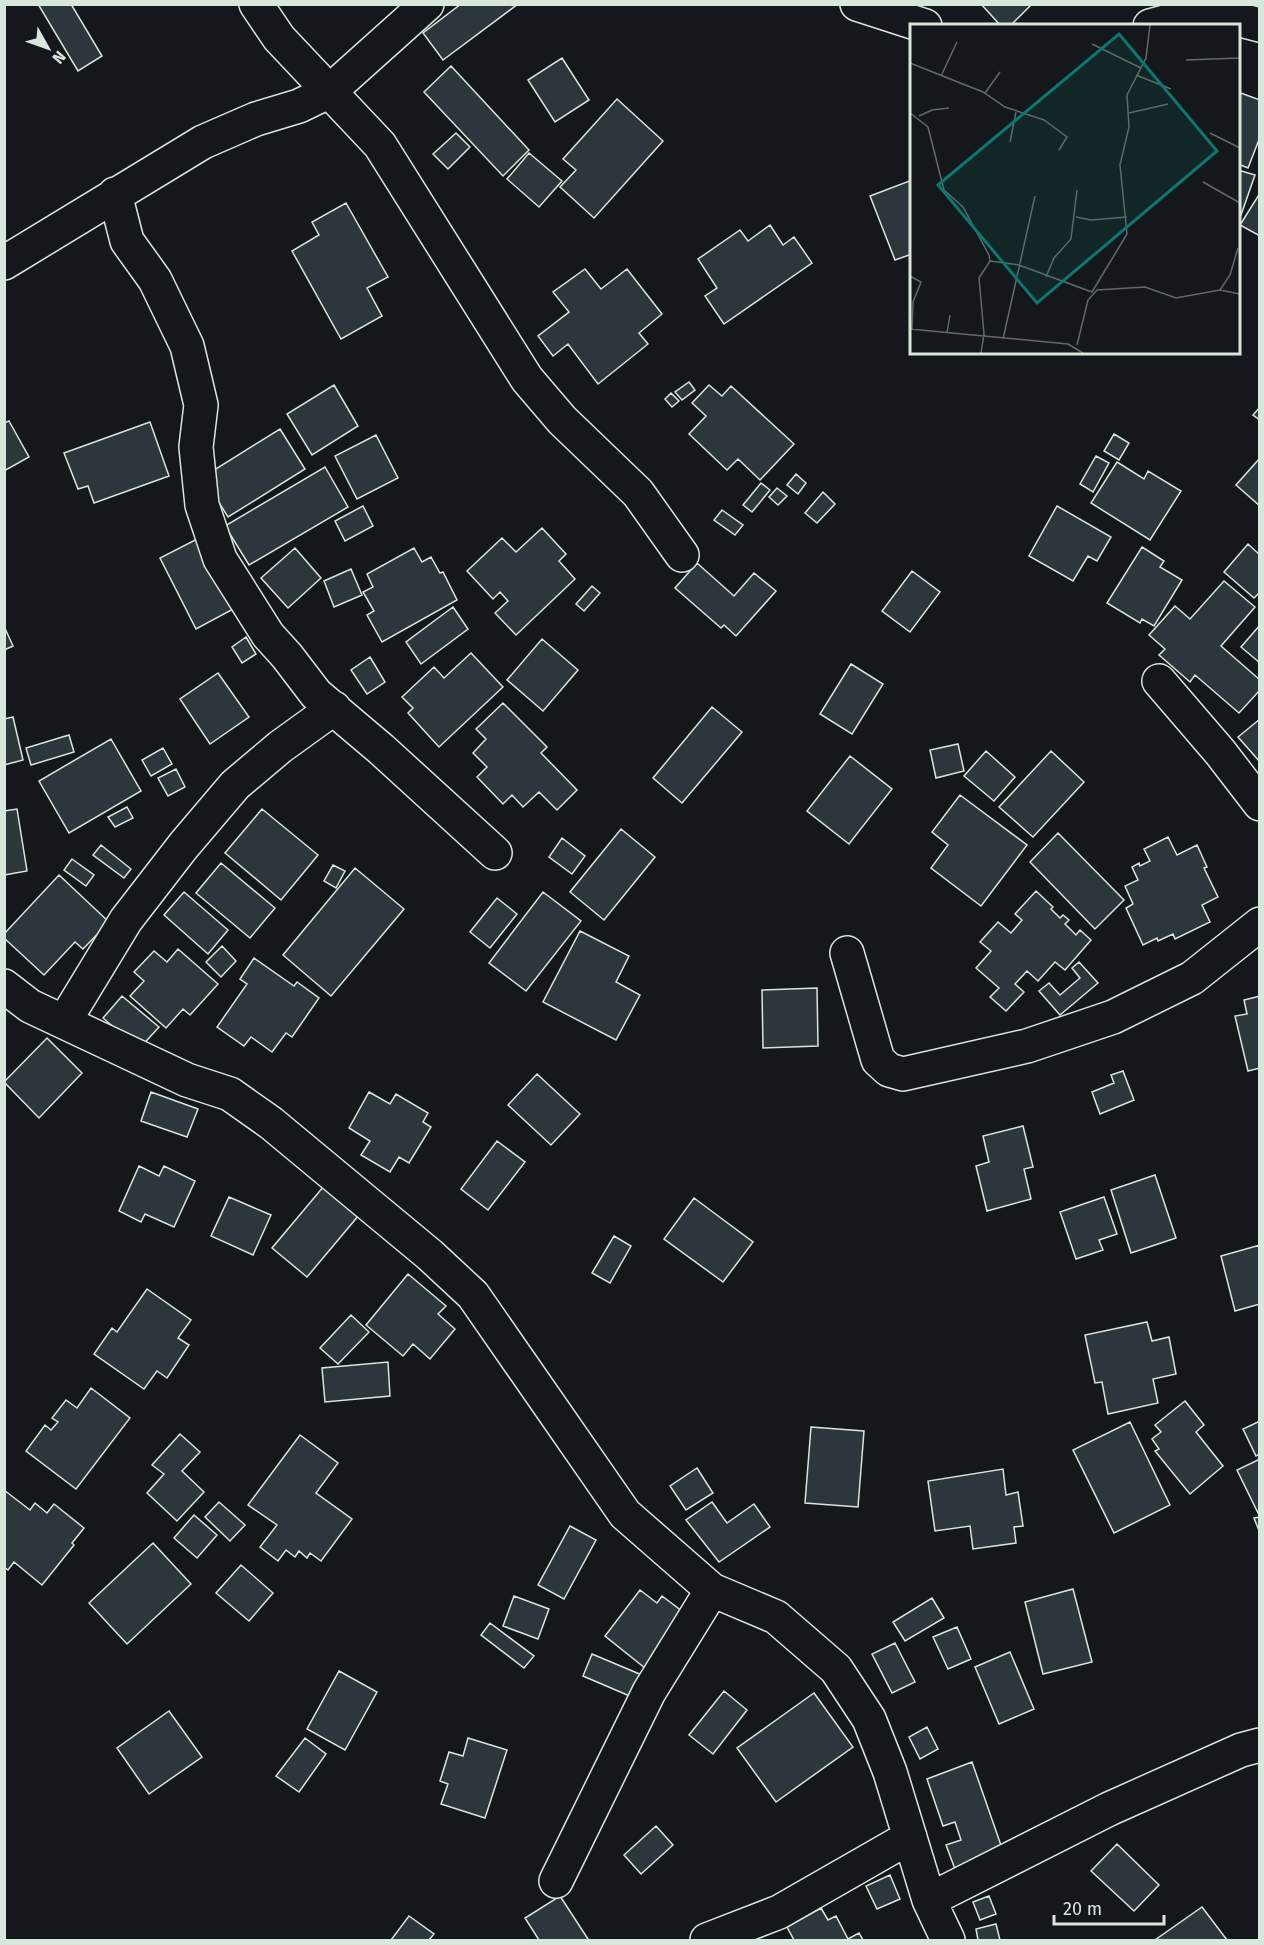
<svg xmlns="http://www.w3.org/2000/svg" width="1264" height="1945" font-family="'Fira Sans',sans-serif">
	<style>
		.building { fill: #2c363c; stroke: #d8e6dc; stroke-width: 1.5 }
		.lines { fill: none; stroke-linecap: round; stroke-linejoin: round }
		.street-casing { stroke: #d8e6dc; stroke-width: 36 }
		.street { stroke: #14181c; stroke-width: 33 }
		.inset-road { fill: none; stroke: #626a69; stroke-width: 1.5 }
		.view { fill: #0f766e; fill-opacity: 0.15; stroke: #0f766e; stroke-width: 3 }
		.inset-edge { fill: none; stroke: #d8e6dc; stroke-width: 3 }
	</style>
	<rect width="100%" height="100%" fill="#14181c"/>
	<path class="building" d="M38,4H71L102,56L78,71Z
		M461,4H518L443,60L423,33Z
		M981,4H1032L1010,26H1001Z
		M562,58L589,100L555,122L528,80Z
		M451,66L529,150L503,176L424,92Z
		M1238,92L1260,100V137L1248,168L1238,164Z
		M617,99L663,141L594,218L560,187L576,170L563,159Z
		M456,133L470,147L448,169L433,154Z
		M529,153L562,181L539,207L507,179Z
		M1238,170L1255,175L1241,215L1238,214Z
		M912,180V254L895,260L870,196Z
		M1260,193V236L1240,225Z
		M346,203L388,277L367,288L382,316L341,339L292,251L319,235L312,222Z
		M770,225L783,245L794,237L812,263L724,324L705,296L717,288L698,259L740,230L748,241Z
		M585,269L601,289L627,269L662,314L639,333L648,344L598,384L568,344L553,356L538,336L569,312L553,292Z
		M689,382L695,390L682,400L675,392Z
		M334,385L358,426L312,455L287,414Z
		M709,385L722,396L731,386L794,444L760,480L738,459L727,470L689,434L706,416L692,403Z
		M671,393L679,401L672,407L665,399Z
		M1260,407V420L1253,415Z
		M9,421L29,457L4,471V423Z
		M150,422L169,476L94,503L88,486L78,489L64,453Z
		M280,429L305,469L228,517L203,477Z
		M1114,434L1129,443L1119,460L1104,451Z
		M376,435L398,478L357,499L335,456Z
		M1096,456L1109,463L1093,492L1080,484Z
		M1260,458V506L1236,485Z
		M1117,462L1144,479L1148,471L1181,491L1150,540L1091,503Z
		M325,467L348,507L249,565L225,526Z
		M796,474L806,483L798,494L787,485Z
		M761,483L770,490L752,512L743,505Z
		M777,488L787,496L778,505L769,497Z
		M823,492L835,504L817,523L805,513Z
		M363,506L373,526L345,541L335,521Z
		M1057,506L1111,537L1097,561L1088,556L1073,581L1029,556Z
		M722,510L743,525L735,535L714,520Z
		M542,528L566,554L559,561L575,579L516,635L495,613L508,601L500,592L493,599L467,571L502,538L516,552Z
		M201,537L237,607L196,629L160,558Z
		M1248,544L1260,555V592L1254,598L1224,572Z
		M1142,547L1164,561L1160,567L1182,580L1154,626L1142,619L1140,623L1107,603Z
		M295,548L321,578L288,608L261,578Z
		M414,548L422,562L431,557L440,573L443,572L457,600L382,642L367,615L374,611L363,592L373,587L367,574Z
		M697,563L734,596L754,573L776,591L736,636L724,625L721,628L675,588Z
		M351,569L362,595L334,607L324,581Z
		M912,571L940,592L910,632L882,611Z
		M1224,581L1255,607L1221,646L1260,680V690L1239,713L1195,675L1190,682L1159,655L1165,649L1149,635L1175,606L1190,619Z
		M592,586L600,593L584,611L576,604Z
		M453,607L468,629L421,664L406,642Z
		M1260,625V663L1241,647Z
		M4,626L13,646L4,650Z
		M246,637L256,654L242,663L232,647Z
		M542,639L578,670L543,711L507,680Z
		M471,653L503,687L439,747L408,713L413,708L402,697L434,667L444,678Z
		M370,657L385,682L367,694L351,670Z
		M851,664L883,684L852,734L820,714Z
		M218,673L249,717L210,744L180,699Z
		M503,703L547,747L541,753L577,790L557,810L539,792L523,807L512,795L503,804L477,777L487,767L473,753L486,739L476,729Z
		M712,707L742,732L682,803L653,778Z
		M13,717L23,760L4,765V719Z
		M1260,719V762L1238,737Z
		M69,735L74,752L31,765L26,748Z
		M111,739L141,791L69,833L39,781Z
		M958,744L964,771L936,778L930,750Z
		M163,748L172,764L151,776L142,760Z
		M986,751L1015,777L994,801L964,776Z
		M1051,751L1084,782L1033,837L999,807Z
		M850,756L892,789L849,844L807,811Z
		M176,769L185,787L168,796L158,778Z
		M960,795L1027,845L981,906L931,868L948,845L932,832Z
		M127,807L133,818L115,827L108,817Z
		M17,809L27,871L4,875V811Z
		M262,809L318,855L281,900L225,853Z
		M621,829L655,857L604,920L570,892Z
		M1058,833L1124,900L1095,929L1030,862Z
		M1168,837L1177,855L1197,845L1207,867L1204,868L1218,897L1202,905L1210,922L1175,939L1173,934L1158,941L1157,938L1143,945L1126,908L1133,904L1125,886L1138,880L1132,867L1139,863L1140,866L1150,861L1144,849Z
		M562,838L585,856L572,874L549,857Z
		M101,845L131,869L124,878L93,855Z
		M72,859L94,875L86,886L64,870Z
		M221,863L275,908L250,938L196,893Z
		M333,865L345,871L336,888L324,881Z
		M355,868L404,909L331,996L283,955Z
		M59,875L109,922L83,949L75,942L44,975L4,938V934Z
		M1036,891L1053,907L1051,909L1060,918L1063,915L1069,920L1065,924L1076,935L1080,930L1091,940L1065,970L1055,962L1038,981L1027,971L1015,984L1024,992L1006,1011L990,997L999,988L976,968L991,951L980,942L998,922L1011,933L1022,920L1015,914Z
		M184,892L228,930L208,954L164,915Z
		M543,892L581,921L526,991L489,963Z
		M497,898L517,914L490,948L470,932Z
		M580,931L629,956L616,982L640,995L616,1040L543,1002Z
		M222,946L236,961L221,977L206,962Z
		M178,949L218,984L190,1015L183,1009L166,1028L130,996L144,981L134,972L154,951L167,962Z
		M254,958L294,986L297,982L319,998L292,1037L286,1033L272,1052L251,1037L244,1046L217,1027L247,984L240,979Z
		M1079,962L1098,983L1060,1015L1039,991L1049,983L1060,995L1080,978L1072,968Z
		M817,988L818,1046L763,1048L762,990Z
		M122,996L159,1027L139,1049L103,1018Z
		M1260,996V1068L1248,1071L1235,1016L1247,1014L1244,1000Z
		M47,1038L82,1073L39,1118L4,1082Z
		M1123,1071L1134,1100L1100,1114L1092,1092L1114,1083L1111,1075Z
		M537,1074L580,1114L551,1145L508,1105Z
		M151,1092L198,1109L187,1137L141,1121Z
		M369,1092L390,1104L396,1094L428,1113L423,1122L431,1127L409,1163L399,1157L390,1172L361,1155L370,1141L349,1128Z
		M1023,1126L1033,1167L1024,1169L1031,1199L987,1211L976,1166L989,1162L983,1136Z
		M497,1141L525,1162L488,1210L461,1189Z
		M139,1166L159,1176L164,1166L195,1181L174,1227L145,1214L141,1222L119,1211Z
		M1155,1175L1176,1238L1131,1253L1111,1190Z
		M324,1186L359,1215L307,1277L272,1248Z
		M229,1197L271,1215L253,1255L211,1236Z
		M1104,1197L1117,1234L1099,1240L1103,1250L1076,1259L1060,1212Z
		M694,1198L753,1242L723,1282L664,1239Z
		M614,1236L631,1246L610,1283L592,1273Z
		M1260,1245V1304L1235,1311L1221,1256Z
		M408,1274L446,1306L438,1314L455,1329L430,1359L413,1344L403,1356L366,1325Z
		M147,1289L191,1320L178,1338L189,1345L167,1378L157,1371L144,1389L94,1354L112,1328L117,1332Z
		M351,1315L369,1332L338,1364L320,1348Z
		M1147,1322L1152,1341L1169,1337L1176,1374L1153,1379L1158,1403L1108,1414L1102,1382L1095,1383L1085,1335Z
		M388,1362L390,1396L325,1402L322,1368Z
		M91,1388L130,1418L76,1489L26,1451L45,1425L51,1430L58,1422L52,1418L66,1400L77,1408Z
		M1185,1401L1204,1425L1196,1432L1223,1466L1190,1494L1155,1451L1159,1449L1152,1439L1161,1432L1155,1425Z
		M1260,1421V1454L1256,1456L1243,1429Z
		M1130,1422L1170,1505L1114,1533L1073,1450Z
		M811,1427L864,1431L858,1507L805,1503Z
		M180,1434L200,1452L182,1471L204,1492L177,1521L147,1493L164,1474L152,1465Z
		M300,1435L338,1463L316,1493L352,1519L321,1561L310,1553L307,1558L299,1551L295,1557L286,1550L278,1561L260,1547L277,1525L248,1505Z
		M1260,1459V1515H1259L1237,1470Z
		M697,1468L713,1493L686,1510L670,1486Z
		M1003,1469L1006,1495L1018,1492L1023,1526L1014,1527L1016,1543L973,1549L970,1526L935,1531L928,1481Z
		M4,1490L30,1510L35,1503L47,1513L54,1504L84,1528L72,1543L74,1545L42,1585L14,1562L8,1570L4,1567Z
		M219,1502L245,1525L230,1541L205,1517Z
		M712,1502L727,1523L754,1504L770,1527L719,1562L686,1520Z
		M194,1515L217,1535L197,1558L174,1538Z
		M1260,1517V1533L1254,1518Z
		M570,1526L596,1540L564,1599L538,1585Z
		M153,1543L191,1584L127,1644L89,1603Z
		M241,1565L273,1593L249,1621L216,1593Z
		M1073,1589L1092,1662L1043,1674L1025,1602Z
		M640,1590L657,1603L662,1596L691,1618L650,1672L605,1636Z
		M514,1596L549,1609L538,1639L503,1626Z
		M932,1598L944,1618L905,1641L893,1622Z
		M490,1623L534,1656L524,1668L481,1635Z
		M957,1627L971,1659L948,1669L933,1637Z
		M895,1643L915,1682L892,1693L872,1654Z
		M1010,1652L1034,1709L999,1724L975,1667Z
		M592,1654L649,1678L639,1700L583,1676Z
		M339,1671L377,1692L345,1750L307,1729Z
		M724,1691L747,1710L713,1754L689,1735Z
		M814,1693L853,1747L776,1802L737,1748Z
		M169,1711L202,1757L149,1794L117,1748Z
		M927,1727L938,1749L920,1759L909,1737Z
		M305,1738L326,1754L299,1792L276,1776Z
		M468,1738L507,1750L485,1818L441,1804L448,1784L440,1781L449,1752L463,1756Z
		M972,1762L1003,1851L955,1869L946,1845L961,1840L955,1822L943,1826L927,1779Z
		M656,1826L673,1845L641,1874L624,1855Z
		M1117,1844L1159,1885L1134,1911L1091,1871Z
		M890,1875L900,1899L877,1909L866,1886Z
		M560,1896L588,1939L586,1940H539L525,1918Z
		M989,1896L996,1914L980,1920L973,1902Z
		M1202,1907L1227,1940H1155Z
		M821,1908L828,1920L836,1916L848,1939L859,1933L863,1940H794L787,1927Z
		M409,1916L434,1934L429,1940H391Z
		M996,1924L1000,1940H978L976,1929Z"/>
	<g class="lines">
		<g class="street-casing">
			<path id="street" d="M256,4L279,38L380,145L527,379L562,420L638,493L682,555
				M857,4L925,26
				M1150,26L1206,11L1260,25
				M115,194L127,241L155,280L187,346L201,405L196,447L202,505L220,559L268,635L287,656L316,694L381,749L495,853
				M4,263L203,142L256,119L299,106L330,91L427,4
				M1159,681L1220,752L1260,804
				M847,953L878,1060L889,1070L903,1074L1027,1046L1113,1017L1192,978L1260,924
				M4,986L30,1006L187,1080L230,1094L271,1123L430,1255L473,1295L625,1514L712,1590L776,1617L836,1669L869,1719L890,1772L929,1900L948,1940
				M64,1022L126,920L184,845L235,785L280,747L334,708
				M556,1881L649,1692L712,1590
				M929,1900L1109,1809L1241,1750L1260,1745
				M707,1940L779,1912L910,1837"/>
		</g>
		<use href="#street" class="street"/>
	</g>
	<g transform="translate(910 24)">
		<rect width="330" height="330" fill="#14181c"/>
		<path class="inset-road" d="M182,20L231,44M276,36L330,34M0,39L73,68L95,83L134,96L157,113L149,126M226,51L261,65M31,52L47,18M75,69L90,48M0,89L18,103L34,166L53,183L79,231L80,237L69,254L74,310L71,329M219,89L258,80M9,92L22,86L39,84M300,109L330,124M100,118L106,88M293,158L330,179M166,193L181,196L217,193M80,237L109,241L182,268L217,210L210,141L219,103L217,71L236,34L240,1M0,252L11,258L3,278L2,305M136,253L144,234L161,215L167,166M310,266L320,251L328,224M0,305L158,320L173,329M37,309L40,291M93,315L125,172M167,321L178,276L187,266L235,263L266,274L310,266L330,270"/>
		<path class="view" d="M209,10L307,127L127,279L28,161Z"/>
		<rect width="330" height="330" class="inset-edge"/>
	</g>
	<rect width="1264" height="1945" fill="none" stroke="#d8e6dc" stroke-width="12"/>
	<g transform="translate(48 48) rotate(130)" stroke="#14181c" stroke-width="4.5" paint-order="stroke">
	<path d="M0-4.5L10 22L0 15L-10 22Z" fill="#d8e6dc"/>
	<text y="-9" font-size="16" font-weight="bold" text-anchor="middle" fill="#d8e6dc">N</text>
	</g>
	<path d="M1054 1915v9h110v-9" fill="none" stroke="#d8e6dc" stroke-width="3"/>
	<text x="1063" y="1915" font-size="18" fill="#d8e6dc" stroke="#14181c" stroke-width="4.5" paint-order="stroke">20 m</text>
</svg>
